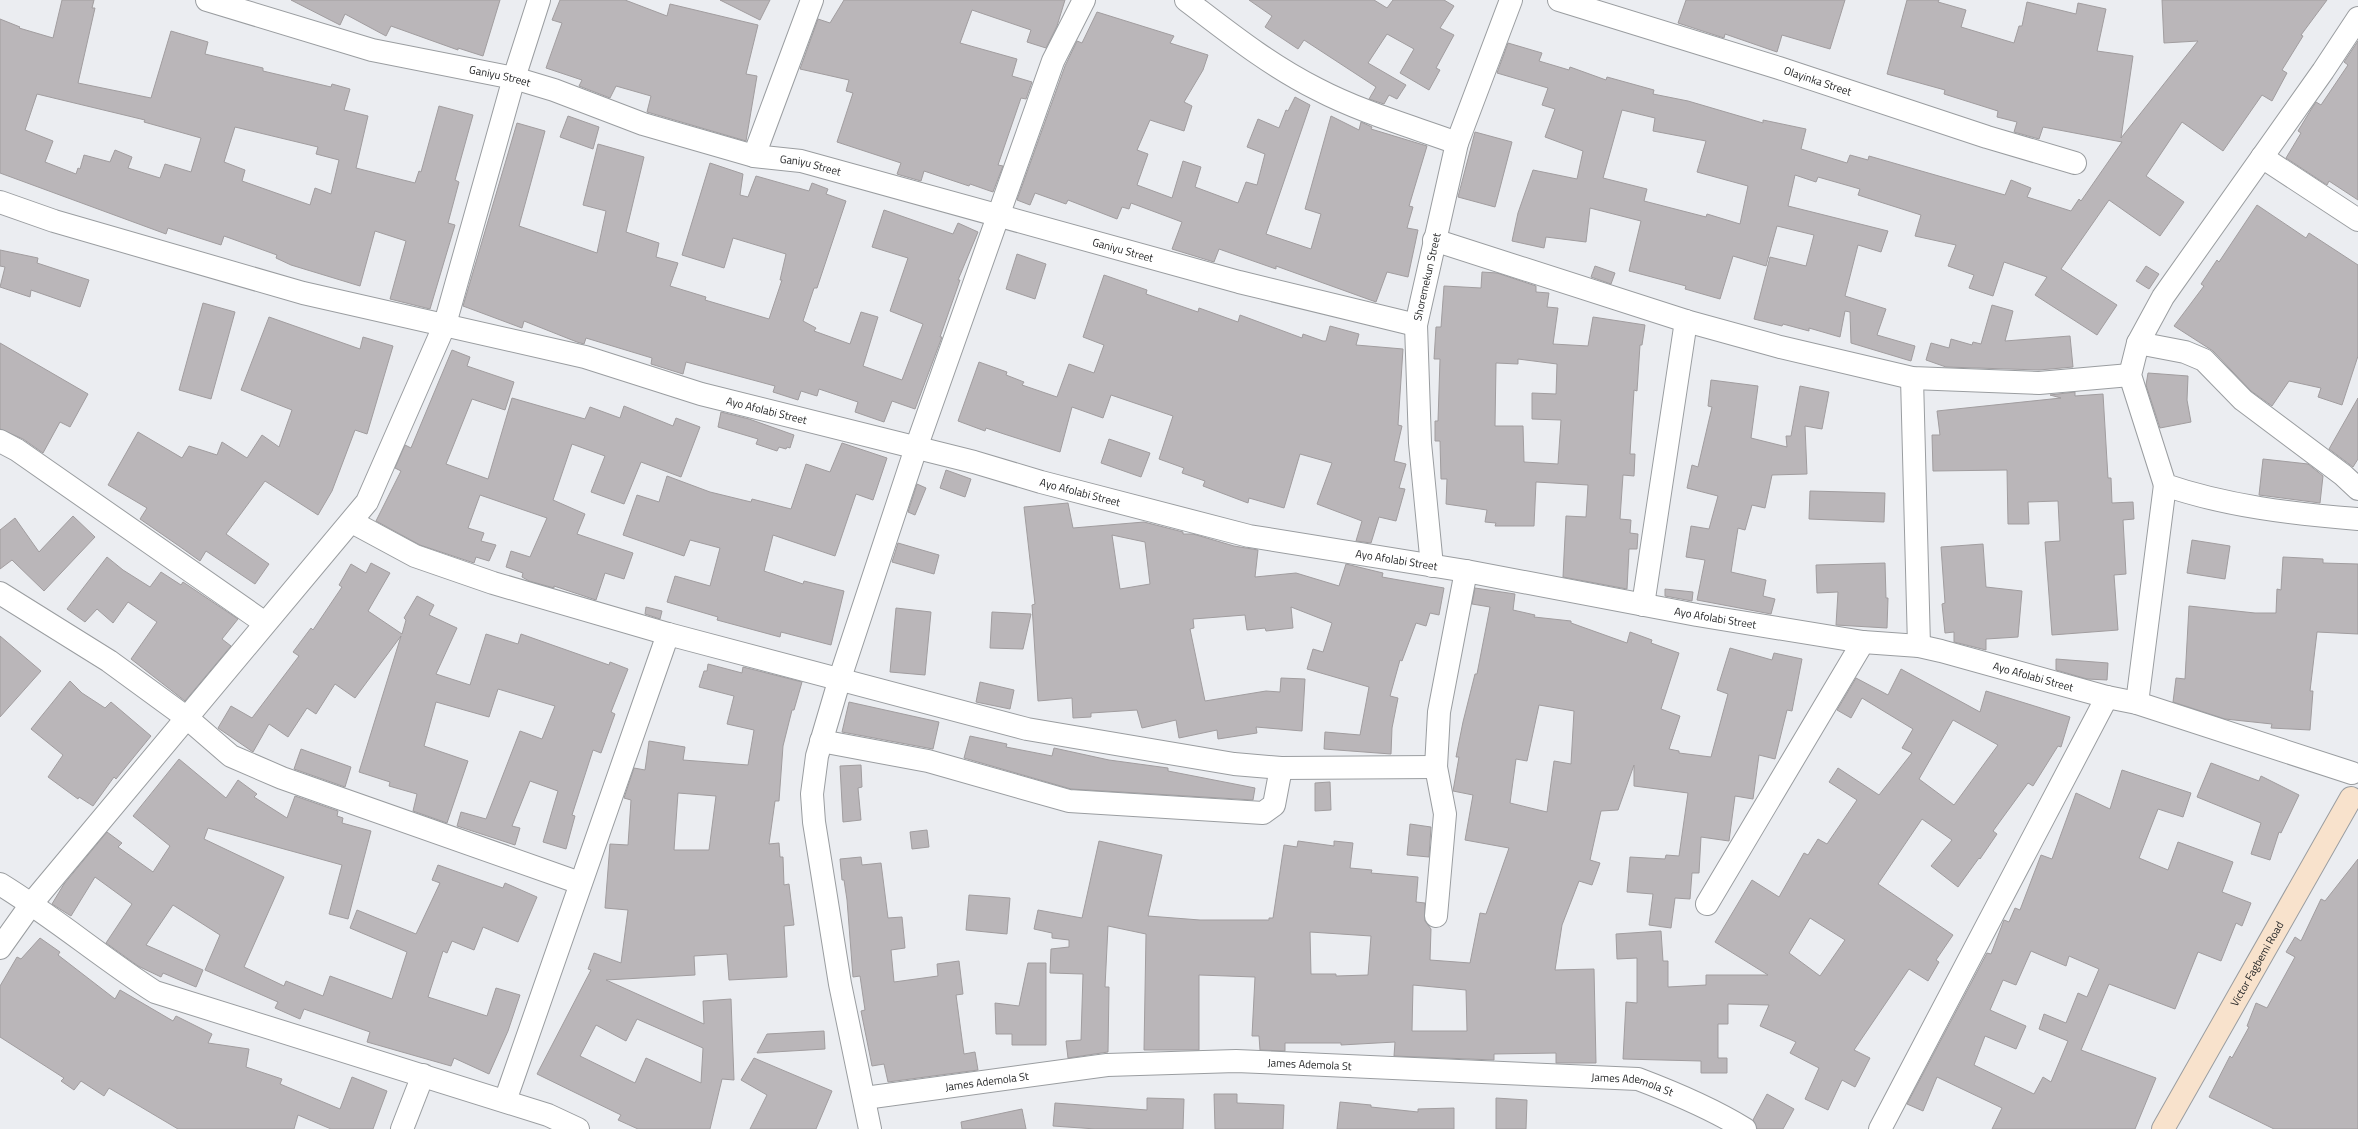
<svg xmlns="http://www.w3.org/2000/svg" width="2358" height="1129" font-family="'Titillium Web',sans-serif">
	<style>
		.building { fill: #bab6b9; stroke: #a19d9f; fill-rule: evenodd }
		.lines { fill: none; stroke-linecap: round; stroke-linejoin: round }
		.street-casing { stroke: #9a9da0; stroke-width: 24 }
		.secondary-casing { stroke: #9a9da0; stroke-width: 24 }
		.street { stroke: #fff; stroke-width: 22 }
		.secondary { stroke: #f8e2cc; stroke-width: 22 }
		.labels { text-anchor: middle; dominant-baseline: central; stroke-width: 4; stroke-linejoin: round; paint-order: stroke }
		.street-label { font-size: 11px; fill: #252627; stroke: #fff }
	</style>
	<rect width="100%" height="100%" fill="#ebedf1"/>
	<path class="building" d="M62,0H94L92,8H95L78,83L151,98L171,31L208,42L205,54L263,68V71L331,87L332,84L350,89L344,110L368,116L356,168L415,183L419,171L421,172L439,106L473,115L455,180L459,182L448,223L455,225L430,309L390,299L406,241L375,231L360,286L291,265L276,258L277,255L224,236L221,245L168,228L166,234L0,173V19L20,27L19,28L53,38ZM37,94L145,120L144,122L201,138L191,172L165,164L160,178L128,168L132,157L115,150L110,162L84,155L80,169L78,168L76,174L45,162L53,141L25,130ZM235,127L318,147L316,154L339,160L331,194L315,188L310,205L242,181L245,170L224,162Z
		M291,0H500L483,56L458,48V50L391,26L386,36L345,14L340,25Z
		M560,0H625L667,16L670,4L758,25L746,74L757,76L746,141L647,112L651,96L616,86L610,98L579,86L582,80L546,68L562,23L552,20Z
		M720,0H770L760,20Z
		M844,0H1065L1057,26L1046,48L1027,42L1031,30L972,10L960,43L1017,59L1012,76L1032,82L1026,99L1021,98L998,165L1003,166L993,192L970,184L969,186L924,171L921,181L900,175L897,174L901,163L837,142L853,93L846,91L849,80L800,69L818,19L830,23Z
		M1249,0H1374L1387,8L1393,0H1444L1454,6L1440,28L1454,35L1436,68L1440,70L1429,90L1400,73L1414,49L1387,34L1368,63L1406,85L1397,99L1389,95L1384,104L1369,99L1376,87L1304,40L1298,49L1265,27L1272,16Z
		M1686,0H1845L1830,49L1782,35L1777,52L1725,34L1724,38L1678,23Z
		M1907,0H1939L1938,2L1966,10L1961,27L2014,43L2019,26H2022L2027,2L2076,14L2078,3L2106,9L2097,51L2133,56L2121,138L2198,41L2164,43L2162,0H2327L2301,35L2303,36L2282,70L2287,73L2272,101L2262,95L2223,151L2182,122L2146,176L2184,202L2160,236L2109,200L2061,269L2117,305L2097,335L2035,295L2047,277L2004,262L1993,296L1969,288L1974,275L1948,266L1956,245L1915,236L1921,215L1858,195L1860,189L1818,177L1816,182L1795,175L1788,206L1888,231L1881,252L1858,245L1845,296L1886,309L1877,335L1915,346L1911,361L1851,343L1850,312L1845,311L1840,337L1809,328V331L1783,324L1782,326L1754,319L1770,257L1806,266L1814,235L1777,226L1766,266L1733,256L1720,299L1685,289L1686,286L1629,271L1641,221L1590,208L1586,242L1546,237L1544,248L1512,241L1518,213L1533,170L1577,179L1583,151L1545,137L1555,109L1542,105L1548,88L1497,73L1508,43L1542,53L1539,61L1569,70L1570,67L1606,80L1607,77L1654,90L1653,94L1688,101L1763,123V120L1806,129L1801,149L1847,163L1850,155L1868,160L1869,156L2005,195L2011,180L2031,188L2027,197L2071,211L2079,199L2081,201L2122,142L2043,127L2039,139L2014,132L2017,122L1997,117L1998,111L1944,94L1945,90L1887,74ZM1622,110L1655,118L1653,131L1706,141L1697,172L1748,186L1740,224L1707,214L1706,217L1644,201L1647,189L1603,178Z
		M1097,12L1174,36L1170,43L1208,55L1203,70L1184,102L1192,106L1184,131L1150,120L1137,150L1148,154L1137,185L1172,198L1183,161L1201,167L1195,187L1238,203L1246,182L1257,185L1265,154L1247,147L1258,119L1279,128L1286,110L1288,111L1295,97L1310,105L1266,234L1311,249L1321,214L1305,209L1331,116L1359,130L1361,122L1372,127L1371,129L1427,146L1409,206L1413,207L1407,228L1418,230L1408,277L1387,272L1376,302L1276,266V269L1219,249L1214,262L1172,249L1182,222L1131,203L1129,209L1122,207L1117,219L1068,200L1066,204L1035,193L1030,205L1017,200L1065,66L1077,41L1082,43Z
		M2358,41V200L2329,181L2327,185L2286,158L2301,133L2298,131L2312,108L2316,102L2321,105L2348,65L2344,62Z
		M568,116L599,127L593,149L560,137Z
		M517,123L545,131L519,226L597,253L606,211L583,205L598,144L644,157L626,232L659,243L656,257L678,263L670,286L706,297L705,300L769,319L782,280H780L786,254L733,238L724,268L682,255L710,163L743,174L740,195L748,197L756,176L809,191L812,183L828,189L826,194L846,201L817,288H814L803,321L816,328L814,331L850,344L861,312L878,317L863,366L902,380L923,324L890,311L908,258L872,247L884,210L953,234L958,223L978,232L958,280H960L940,337H942L915,409L892,401L884,422L855,412L858,402L819,389L817,396L801,391L798,400L773,392L775,386L686,362L683,374L651,364L652,358L586,338L584,344L577,342L524,321L522,328L463,306Z
		M1475,132L1512,142L1495,207L1458,197Z
		M2257,205L2306,238L2309,233L2358,265V356L2342,405L2318,397L2321,388L2289,381L2272,406L2251,391L2213,351L2174,326L2204,286L2201,284L2217,260L2219,262Z
		M0,250L38,258L37,263L89,280L80,307L31,290L30,297L0,287L5,267L0,266Z
		M1017,254L1046,264L1035,299L1006,289Z
		M1595,266L1615,273L1611,284L1591,277Z
		M2146,266L2159,274L2149,289L2136,281Z
		M1482,272L1497,273L1536,286V292L1549,293L1547,307L1558,308L1553,344L1588,346L1593,317L1645,325L1642,345H1640L1637,391L1634,390L1630,454H1635L1634,476L1623,475L1620,519L1631,520L1630,533L1638,534L1637,549H1629L1627,589L1563,577L1566,516L1586,517L1588,485L1536,482L1534,526H1495L1496,523L1485,522L1487,510L1446,504L1447,479H1441L1440,441H1435V421H1438L1440,359H1434L1436,327H1441L1444,286L1481,288ZM1518,359L1557,364L1556,394L1532,393V419L1561,420L1558,464L1524,462L1523,426H1495L1496,363L1518,364Z
		M1104,275L1147,290L1146,294L1198,312L1199,308L1238,322L1240,315L1302,338L1303,334L1323,341H1326L1330,326L1359,334L1356,345L1403,349L1398,425L1402,426L1394,461L1406,464L1399,488L1405,489L1396,521L1379,517L1371,543L1356,541L1362,521L1317,504L1332,463L1300,454L1284,508L1249,498L1248,503L1203,486L1205,481L1182,473L1184,468L1159,459L1173,416L1111,395L1103,418L1072,407L1060,452L1004,434L986,428L985,431L958,421L979,362L1007,372L1006,375L1024,382L1022,385L1057,397L1069,364L1094,373L1104,345L1083,337Z
		M203,303L235,312L211,399L179,390Z
		M1992,305L2013,311L2005,341L2070,336L2073,367L2039,370L1946,367L1926,360L1931,343L1949,348L1951,339L1972,345L1973,342L1981,344Z
		M269,317L360,349L363,337L393,346L367,434L355,430L332,491L318,515L265,481L226,534L269,564L255,584L206,551L200,561L179,546L140,519L147,508L108,485L138,432L182,458L189,446L217,455L222,442L247,458L262,435L279,447L292,410L241,390Z
		M0,343L88,394L70,427L60,422L43,453L23,439L0,429Z
		M452,350L470,357L467,366L514,382L505,410L472,399L446,464L488,479L512,398L585,419L590,407L620,418L624,406L673,426L676,418L700,427L681,477L641,462L624,504L591,492L605,456L572,444L553,500L585,514L577,534L633,553L624,579L605,573L596,600L554,586V588L529,581L522,577L523,573L506,567L511,551L530,557L547,518L480,495L468,528L484,533L481,541L496,545L489,561L476,557L474,563L420,545L376,521L401,471L395,468L405,445L411,448Z
		M2148,373L2188,376L2187,400L2191,422L2160,428L2146,385Z
		M1711,380L1758,386L1751,438L1787,447L1786,436H1791L1800,386L1829,392L1822,429L1805,426L1807,474L1772,475L1765,508L1752,505L1745,530L1738,528L1731,572L1766,580L1763,596L1775,599L1771,614L1697,600L1705,560L1686,557L1691,526L1709,529L1718,496L1687,488L1692,465L1698,467L1712,407L1708,406Z
		M2075,392V396L2103,394L2108,478H2111L2112,503L2133,502L2134,519L2123,520L2126,574L2114,575L2118,630L2052,635L2045,542L2060,541L2058,501L2028,502L2029,524H2008L2007,470L1933,471L1932,435H1940L1937,411L2061,398L2050,395Z
		M2358,398V459L2353,467L2329,449Z
		M721,412L749,419L794,435L790,448L787,447L786,449L779,447L777,451L756,444L758,439L718,427Z
		M1109,439L1150,453L1141,477L1101,463Z
		M842,443L887,458L873,500L856,494L835,556L773,535L764,571L803,584L804,581L844,591L831,645L781,632L780,637L717,620L718,617L667,602L675,576L710,586L720,548L690,540L684,556L623,535L637,495L659,502L667,476L710,492L751,502L752,499L791,509L806,464L830,472Z
		M2263,459L2308,464L2323,476L2320,503L2259,495Z
		M946,470L971,479L965,497L940,488Z
		M917,484L926,488L915,515L908,512Z
		M1810,491L1885,493L1884,522L1809,519Z
		M1068,503L1073,528L1144,522L1183,532V534H1193L1234,546L1258,550L1255,577L1296,573L1339,586L1346,564L1383,573L1382,577L1444,588L1439,615L1430,613L1426,626L1416,623L1402,661L1400,660L1390,696L1398,698L1392,728L1391,754L1324,749L1325,732L1360,735L1369,687L1307,669L1313,649L1323,652L1332,623L1291,607L1293,628L1266,631L1265,628L1247,630L1245,615L1193,619L1194,628L1190,629L1205,701L1266,691L1280,692L1281,678L1305,679L1302,731L1256,727L1257,733L1218,739L1217,730L1179,738L1176,720L1142,728L1137,710L1091,713V717L1073,718L1072,698L1038,701L1032,605L1035,604L1024,507ZM1112,535L1145,542L1150,584L1120,589Z
		M73,516L95,537L44,591L12,560L0,569V530L15,518L39,552Z
		M2192,540L2230,546L2225,579L2187,573Z
		M898,543L939,555L934,574L892,562Z
		M1983,544L1986,587L2022,591L2018,637L1986,639V650L1954,642V632L1945,633L1942,604L1945,603L1941,547Z
		M107,557L123,570L150,587L161,572L181,585L183,582L238,619L222,639L231,646L185,701L131,659L157,622L128,602L113,623L97,609L85,622L67,609Z
		M2283,557L2323,559V563L2358,564V634L2317,632L2310,691H2313L2310,730L2271,728L2272,724L2225,719L2173,702L2176,678L2185,679L2189,606L2255,613H2276L2277,589L2281,590Z
		M371,563L390,573L368,611L402,634L406,620L404,618L417,596L434,605L429,615L457,628L436,674L470,685L486,634L518,644L521,634L609,665L610,662L628,669L611,712L615,714L601,753L593,750L572,815L575,816L566,849L543,842L558,791L530,781L512,826L520,828L515,845L457,826L461,812L486,819L520,731L542,739L555,706L498,689L489,717L436,702L424,746L468,761L447,823L413,811L417,794L389,786L390,782L359,772L401,636L355,698L335,684L316,714L307,708L288,737L269,724L253,752L218,728L231,706L252,718L299,656L293,652L311,628L313,630L342,587L339,585L351,564L366,573Z
		M1885,563L1886,598H1888L1887,628L1836,625L1838,592L1817,593L1816,565Z
		M1475,588L1515,594L1513,610L1535,615L1534,617L1571,621V623L1627,643L1630,632L1652,640L1651,643L1679,653L1661,709L1680,716L1669,749L1679,751V753L1711,757L1728,694L1717,690L1730,648L1772,660L1774,653L1802,659L1792,711L1787,710L1775,759L1759,755L1753,799L1735,796L1729,841L1701,837L1699,873H1692L1690,899L1675,898L1671,928L1649,925L1653,894L1627,892L1630,857L1665,859L1666,855L1679,856L1688,793L1634,786V765L1618,810L1601,811L1590,860L1600,863L1592,885L1579,881L1562,925L1555,970L1594,969L1596,1063H1556V1053L1494,1054V1060L1394,1056L1395,1042L1341,1045V1043H1285V1051L1260,1050L1259,1036H1252L1255,977L1199,975V1050H1144L1146,934L1108,926L1105,987H1109L1108,1052L1068,1058L1066,1041L1081,1040L1083,974L1050,973L1051,949L1069,947V940L1052,938V933L1034,929L1038,910L1082,918L1099,841L1162,855L1148,916L1200,920H1269V918H1273L1284,845L1297,847L1298,841L1334,846V841L1353,843L1350,868L1372,870L1371,873L1418,877L1416,902L1425,903V921L1431,929L1430,960L1470,963L1480,913L1486,914L1509,848L1465,840L1473,795L1453,791L1459,757H1456L1463,722L1475,674H1477L1490,607L1472,604ZM1539,705L1574,711L1571,764L1554,761L1547,812L1510,803L1516,759L1527,761ZM1310,932L1371,936L1368,975L1336,976V974H1311ZM1413,985L1466,990L1467,1031H1412Z
		M1665,589L1693,592L1692,601L1665,596Z
		M646,607L662,611L660,619L645,614Z
		M896,608L931,612L925,675L890,672Z
		M992,612L1031,614L1023,649L990,648Z
		M0,636L41,671L0,717Z
		M2056,659L2108,663L2107,680L2087,679L2056,670Z
		M708,664L742,673L743,667L802,682L794,710H792L783,746L779,801H775L769,844L779,843L780,857H783L784,885L789,884L794,925L784,926L787,977L729,980L727,954L694,956L695,975L606,980L704,1024L703,1001L731,999L734,1080L722,1079L710,1129H638L618,1120L621,1115L537,1074L591,970L588,969L594,953L621,963L628,910L605,908L610,844L628,845L631,800L624,798L634,768L645,770L649,741L685,747L683,760L748,765L754,730L727,724L734,696L699,687L704,671H707ZM678,793L716,796L709,850H674ZM637,1019L703,1048L701,1083L646,1058L635,1083L580,1056L596,1025L626,1041Z
		M1901,669L1980,712L1986,691L2070,717L2061,747L2058,746L2033,786L2028,783L1993,831L1997,834L1980,859L1979,858L1958,887L1931,866L1952,840L1922,819L1878,884L1953,935L1936,960L1939,962L1928,981L1909,969L1854,1050L1870,1058L1855,1087L1842,1080L1828,1110L1805,1099L1819,1068L1790,1053L1796,1042L1760,1026L1769,1005L1728,1004V1024H1718V1058H1727V1073H1701V1061L1623,1059L1626,1002L1637,1003V958L1617,959L1616,934L1661,931L1663,961H1668V987L1706,985V975H1768L1715,942L1752,880L1779,897L1804,853L1808,855L1818,839L1827,844L1857,800L1829,782L1838,768L1879,795L1912,753L1902,748L1913,729L1862,698L1851,718L1837,710L1856,678L1888,695ZM1953,720L1998,745L1954,805L1919,779ZM1810,918L1845,940L1820,976L1789,953Z
		M70,681L82,693L105,708L111,702L151,736L116,779L114,777L93,806L79,797L78,799L48,777L63,755L31,729Z
		M980,682L1014,690L1010,709L976,702Z
		M849,702L939,722L933,749L842,732Z
		M970,736L1007,744L1006,747L1052,756L1054,748L1109,760L1168,768V771L1255,788L1253,800L1071,789L964,758Z
		M301,749L351,767L345,787L294,769Z
		M179,759L226,798L238,780L257,794L254,797L287,818L295,796L338,811L337,816L343,818L342,823L371,831L348,919L329,914L342,865L208,828L204,839L284,877L244,967L284,986L286,981L323,996L330,976L392,999L407,952L350,928L357,910L416,934L440,883L432,880L438,865L503,888L505,883L537,897L518,942L483,927L474,950L452,941L447,953L443,951L428,997L487,1016L496,988L520,995L508,1031L489,1074L454,1058L451,1066L367,1042L370,1032L304,1009L300,1019L275,1008L278,1002L205,970L220,935L173,905L146,945L203,970L196,987L163,973L161,977L138,966L106,943L132,904L95,877L71,916L52,904L64,884L107,832L122,843L118,847L153,872L170,846L133,816Z
		M2211,763L2259,781L2261,776L2299,795L2281,833L2279,832L2270,860L2251,854L2261,823L2197,797Z
		M861,765L862,787L858,788L861,820L843,822L840,766Z
		M2122,770L2191,793L2183,817L2158,809L2139,858L2168,870L2178,842L2233,862L2222,892L2251,903L2242,926L2236,923L2221,961L2198,952L2175,1009L2109,984L2081,1050L2156,1078L2135,1129H1992L2002,1108L1937,1077L1923,1111L1907,1104L1987,953L1991,954L2004,920L2009,922L2015,908L2020,910L2041,855L2052,859L2076,793L2110,809ZM2031,951L2066,966L2069,956L2099,969L2087,997L2078,993L2066,1023L2044,1014L2039,1029L2068,1041L2051,1082L2043,1077L2034,1094L1974,1065L1985,1036L2016,1049L2026,1026L1990,1010L2003,980L2016,985Z
		M1330,782L1331,810L1315,811V783Z
		M1410,824L1431,827L1429,857L1407,855Z
		M927,830L929,847L912,849L910,832Z
		M861,857L862,865L881,863L888,918L902,917L905,948L891,950L894,982L938,976L937,964L959,961L963,994L956,995L964,1054L975,1052L978,1070L888,1082L884,1064L872,1066L861,1011L865,1010L860,976L853,977L847,900L844,880H842L840,859Z
		M2358,859V1129H2274L2209,1097L2230,1056L2232,1058L2249,1027L2247,1026L2256,1003L2267,1008L2295,957L2286,952L2295,937L2301,941L2321,899L2325,901Z
		M969,895L1010,898L1007,934L966,930Z
		M40,938L60,952L58,955L115,999L120,990L173,1021L176,1016L212,1034L208,1043L249,1049L246,1067L282,1079L280,1084L340,1109L352,1077L387,1091L373,1129H331L298,1115L294,1129H178L109,1088L104,1096L81,1081L74,1090L61,1081L64,1078L0,1037V986L17,957L21,959Z
		M1028,963H1046V1045H1012V1034H996L995,1003L1019,1006Z
		M824,1031L825,1049L757,1053L767,1034Z
		M754,1058L832,1091L816,1129H750L767,1095L741,1080Z
		M1214,1094H1237V1103L1284,1105L1283,1129H1215Z
		M1767,1094L1794,1109L1783,1129H1757L1753,1120Z
		M1147,1098L1184,1099L1183,1129H1096L1053,1126L1055,1103L1147,1110Z
		M1496,1098L1527,1100L1526,1129H1496Z
		M1340,1102L1371,1105V1107L1418,1112V1109L1454,1108V1129H1337Z
		M1022,1109L1026,1129H962L961,1122Z"/>
	<g class="lines">
		<g class="street-casing">
			<g id="street">
				<path id="s1" d="M207,0L372,50L514,78L554,90L643,124L754,156L801,161L1239,282L1416,325"/>
				<path d="M1186,0C1228,32 1269,65 1317,89C1361,112 1410,126 1457,143"/>
				<path id="s2" d="M1559,0L1779,68L1987,137L2075,163"/>
				<path d="M2358,18L2323,71L2163,297L2138,343L2130,375L2165,485C2226,506 2293,514 2358,519"/>
				<path d="M754,156L812,0"/>
				<path d="M2262,157L2358,220"/>
				<path id="s3" d="M0,202L54,221L303,293L585,357L701,394L974,462L1041,482L1249,536L1466,571L1697,615L1863,642L1919,646L1941,651L2107,697L2137,703L2352,773"/>
				<path d="M1434,240L1686,321L1780,347L1912,378L2039,383L2130,375"/>
				<path d="M2138,343L2185,352L2204,360L2243,400L2343,475L2358,489"/>
				<path d="M1912,378L1919,646"/>
				<path d="M0,441L17,450L265,623"/>
				<path d="M352,522L415,556L493,583L668,634L1027,729L1234,764L1281,768L1436,767"/>
				<path id="s4" d="M1432,566L1420,443L1416,325L1457,143L1511,0"/>
				<path d="M0,593L109,661L187,718L231,756L282,778L580,883"/>
				<path d="M1643,605L1686,321"/>
				<path d="M2137,703L2165,485"/>
				<path d="M821,741L928,761L1069,801L1247,812L1263,813L1274,805L1281,768"/>
				<path d="M0,884C54,917 102,958 155,992L548,1115L578,1129"/>
				<path d="M1707,904L1863,642"/>
				<path d="M1436,916L1445,814L1436,767L1439,712L1466,571"/>
				<path d="M0,948L32,903L367,502L445,324L514,78L539,0"/>
				<path id="s5" d="M865,1098L1107,1065L1236,1061L1638,1079C1675,1093 1711,1108 1745,1129"/>
				<path d="M505,1101L668,634"/>
				<path d="M402,1129L423,1075"/>
				<path d="M870,1129L840,984L814,822L812,794L817,756L840,678L916,448L1053,61L1084,0"/>
				<path d="M1880,1129L2107,697"/>
			</g>
		</g>
		<g class="secondary-casing">
			<g id="secondary">
				<path id="s6" d="M2163,1129L2351,798"/>
			</g>
		</g>
		<use href="#street" class="street"/>
		<use href="#secondary" class="secondary"/>
	</g>
	<g class="labels">
		<g class="street-label">
			<text stroke="none"><textPath href="#s1" startOffset="303">Ganiyu Street</textPath></text>
			<text stroke="none"><textPath href="#s2" startOffset="271">Olayinka Street</textPath></text>
			<text stroke="none"><textPath href="#s1" startOffset="627">Ganiyu Street</textPath></text>
			<text stroke="none"><textPath href="#s1" startOffset="951">Ganiyu Street</textPath></text>
			<text stroke="none"><textPath href="#s4" startOffset="291">Shoremekun Street</textPath></text>
			<text stroke="none"><textPath href="#s3" startOffset="795">Ayo Afolabi Street</textPath></text>
			<text stroke="none"><textPath href="#s3" startOffset="1119">Ayo Afolabi Street</textPath></text>
			<text stroke="none"><textPath href="#s3" startOffset="1443">Ayo Afolabi Street</textPath></text>
			<text stroke="none"><textPath href="#s3" startOffset="1767">Ayo Afolabi Street</textPath></text>
			<text stroke="none"><textPath href="#s3" startOffset="2091">Ayo Afolabi Street</textPath></text>
			<text stroke="none"><textPath href="#s6" startOffset="190">Victor Fagbemi Road</textPath></text>
			<text stroke="none"><textPath href="#s5" startOffset="447">James Ademola St</textPath></text>
			<text stroke="none"><textPath href="#s5" startOffset="123">James Ademola St</textPath></text>
			<text stroke="none"><textPath href="#s5" startOffset="771">James Ademola St</textPath></text>
		</g>
	</g>
</svg>
